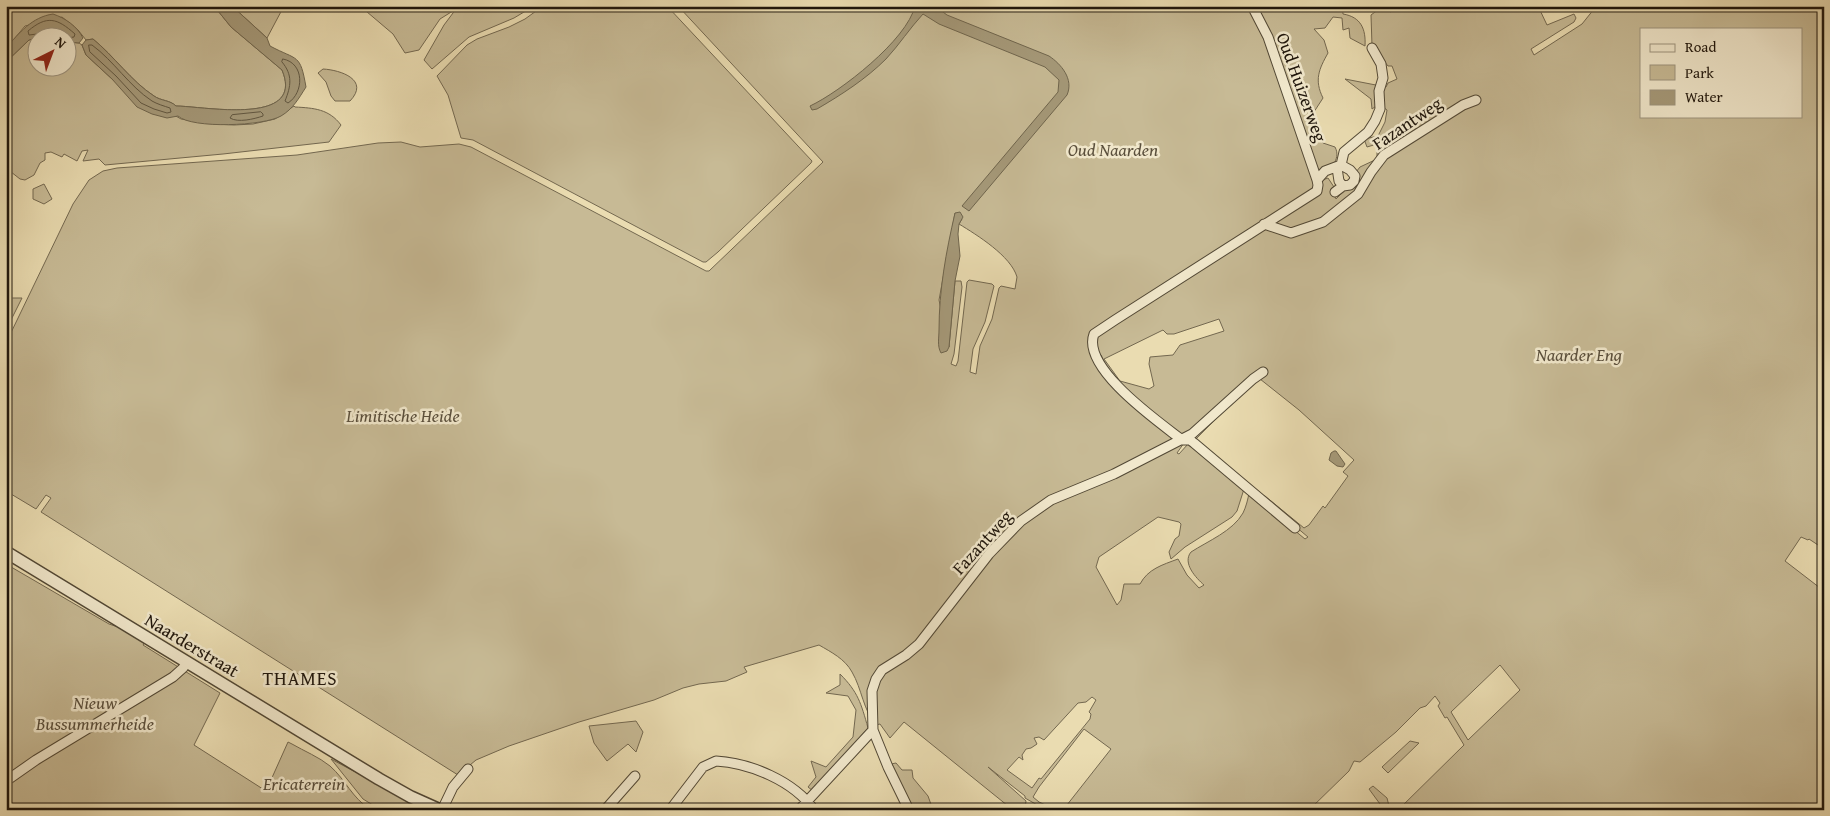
<svg xmlns="http://www.w3.org/2000/svg" width="1830" height="816" font-family="'Gentium Book Plus',serif">
	<style>
		.green { fill: #c7ba95; stroke: #736850; fill-rule: evenodd }
		.water { fill: #a59979; stroke: #6f654d }
		.lines { fill: none; stroke-linecap: round; stroke-linejoin: round }
		.shore { stroke: #625842; stroke-width: 1 }
		.minor-casing { stroke: #524835; stroke-width: 11 }
		.tertiary-casing { stroke: #524835; stroke-width: 14 }
		.minor { stroke: #f1e8cc; stroke-width: 9 }
		.tertiary { stroke: #f1e8cc; stroke-width: 11 }
		.labels { text-anchor: middle; dominant-baseline: central; stroke-width: 5; stroke-linejoin: round; paint-order: stroke }
		.street-label { font-size: 18px; fill: #1f160c; stroke: #f1e8cc }
		.park-label { font-size: 18px; font-style: italic; fill: #5a4f3c; stroke: #f1e8cc }
		.neighbourhood-label { font-size: 19px; letter-spacing: 1px; fill: #1f160c; stroke: #f1e8cc }
	</style>
	<rect width="100%" height="100%" fill="#eadcb1"/>
	<filter id="stains"><feTurbulence type="fractalNoise" baseFrequency=".004" numOctaves="4"/><feColorMatrix values="0 0 0 0 .2 0 0 0 0 .09 0 0 0 0 .02 0 0 0 .5 -.17"/></filter>
	<radialGradient id="worn" r=".72"><stop offset=".6" stop-color="#630" stop-opacity="0"/><stop offset="1" stop-color="#630" stop-opacity=".3"/></radialGradient>
	<path class="green" d="M6,6H214L231,27L282,70C306,127 202,106 176,106C170,100 161,101 154,96C131,81 114,56 93,39L86,40L78,30L62,17L25,26L10,44L6,41Z
		M232,6H284L267,38Z
		M360,6H534L514,18L469,37L432,69L424,60L444,25L456,9L440,19L419,50L405,53L393,34Z
		M543,6H667L812,161L811,163L718,252L706,262H703L473,140L461,138L448,95L437,76L467,45L477,39L509,27L525,19Z
		M678,6H1342L1343,14C1361,17 1366,29 1365,46L1350,38L1349,28L1343,30L1342,18L1333,17L1325,28L1314,29L1324,40L1328,53C1319,69 1314,80 1323,98L1312,115L1314,132L1323,143L1335,147C1342,160 1328,171 1320,181L1328,178L1334,187L1331,189L1336,199L1346,189H1352L1357,182L1356,172L1360,167L1377,159V144L1367,147L1364,139L1378,136L1385,122L1387,110L1379,104L1372,109L1371,99L1345,79L1386,87L1388,83L1397,79L1392,66H1388L1372,46L1371,15L1383,6H1386L1390,12L1404,6H1538L1547,25L1574,14L1576,18L1574,22L1531,49L1534,55L1582,24L1594,9V6H1824V549L1809,539L1808,540L1801,537L1785,561L1824,591V810H1398L1464,745L1447,717L1445,718L1438,706L1440,703L1435,696L1426,706L1420,708L1396,732L1360,762L1354,761L1349,771L1309,810H1063L1111,749L1084,729L1039,787L1033,797L1039,802L1056,810H1046L1025,798V796L988,767L1026,801L1025,810H1013L904,722L890,738L880,724L876,725C863,710 862,689 852,672C845,659 831,652 819,645L744,667L747,672L726,681L699,684L683,688L654,700L579,722L509,746L476,760L458,775L41,512L51,498L46,495L36,509L6,491V343L73,204L89,180L103,171L117,168L297,155L378,143L401,142L420,147L459,144L471,147L706,271H709L823,162ZM1641,29H1801V116H1641ZM955,213L962,219L959,224C977,235 1011,256 1017,277L1015,289L1001,286L999,288L992,319L980,346L976,374L970,372L973,349L985,322L994,286L992,284L969,280L967,282L958,361L956,366L951,364L954,354L962,287L961,281H955L949,347L939,300ZM1219,319L1224,331L1180,345L1173,355L1150,357L1149,364L1154,386L1149,389L1120,381L1104,359L1163,330L1167,334H1174ZM1101,355L1110,374L1147,412L1187,441L1196,439L1243,391L1260,379L1299,410L1354,460L1343,472L1348,476L1325,508L1323,506L1309,525L1304,528L1265,496L1258,495L1308,537L1305,539L1249,493C1248,499 1246,507 1243,513C1233,531 1208,541 1191,552C1182,563 1196,578 1204,585L1199,588L1187,575L1178,559C1162,565 1148,569 1140,584H1124L1121,600L1117,605L1096,567L1099,557L1158,517L1179,522L1181,524L1179,536L1175,539L1169,552L1171,559L1185,547L1232,517L1237,511L1244,489L1188,444L1179,454L1177,453L1184,443L1172,442L1170,434L1099,366ZM1500,665L1520,690L1468,740L1451,712ZM1092,697L1096,700L1089,712L1091,714L1090,719L1041,779L1039,778L1032,788L1007,770L1019,757L1023,760L1022,755L1026,749L1031,748L1037,744L1034,738L1039,737L1044,740L1078,703L1086,702Z
		M37,38L38,68H68V42L79,43L82,45L86,55L112,79L181,119L214,124L234,125L253,124L275,119L294,106L295,107C314,108 329,109 341,125L329,142L223,154L105,165L99,159L83,161L88,150L82,151L77,161L64,154L62,157L51,152L45,153V160L40,163L34,175L25,180L20,179L6,168V62L29,40Z
		M323,69C341,70 370,80 350,101H335L331,96L326,82L318,73Z
		M44,184L52,199L44,204L33,199V189Z
		M6,298H22L6,330Z
		M6,564L109,624L121,628L145,642L143,645L220,693L194,745L266,791L288,742L292,744C304,751 319,757 330,766C346,780 351,797 371,810H6Z
		M840,674C858,692 861,703 868,728L813,791L808,787L816,777L811,761L826,767L853,737L856,710L848,696L826,693L840,685Z
		M636,721L643,732L636,752L628,744L607,761L594,743L589,726Z
		M1410,741L1419,743L1388,773L1382,767Z
		M331,759L427,810H381L363,799Z
		M896,763L902,770H912L913,778L928,796L933,810H913L891,764Z
		M1373,786L1387,798L1390,810H1376L1380,804L1369,789Z"/>
	<path class="water" d="M214,6H232L267,38L270,46C298,61 300,53 306,87C299,98 293,109 281,116C264,126 192,129 178,116L167,118L152,114L137,107L112,79L86,55L82,45L86,40L93,39C114,56 131,81 154,96C161,101 170,100 176,106C202,106 306,127 282,70L231,27Z
		M915,6H935L947,15L1049,56C1061,64 1074,79 1067,95L969,211L962,206L1058,92L1059,80L1045,67L939,24L923,14C910,28 899,45 886,59C866,79 841,95 817,109L812,110L810,106C840,92 907,40 915,6Z
		M53,14C65,18 77,26 83,38L79,43L68,42V38H38L29,40L6,62V48C19,33 32,17 53,14Z
		M960,212L963,217L959,224L958,234L960,256L955,281L949,347L947,351L941,353C937,346 939,338 939,330C939,290 946,252 955,213Z
		M1334,451H1336L1345,464L1343,467L1337,466L1329,460L1331,453Z"/>
	<g class="lines">
		<path class="shore" d="M42,38L37,34L29,35L28,31C47,15 57,18 75,34L74,37L67,38
			M89,45H92C114,61 129,86 152,101C157,104 164,106 170,108L171,112L167,113L154,109L141,103L116,76L90,52Z
			M283,59C305,63 304,93 288,103L285,101C291,86 293,75 282,62Z
			M261,112L263,114V116C254,119 238,123 230,118L232,115Z"/>
		<g class="minor-casing">
			<path id="minor" d="M1252,6L1268,37L1317,180
				M1341,165L1344,152L1368,132L1375,121L1380,109L1379,91L1383,78L1381,64L1372,48
				M1337,168L1339,181L1343,186
				M1264,224L1291,233L1323,222L1358,194L1371,172L1384,155L1463,105L1476,100
				M1295,528L1194,443L1190,440H1182C1159,422 1081,368 1094,334L1115,320L1317,191L1318,185L1317,180L1325,171L1341,165L1350,170L1355,176L1354,181L1350,185L1343,186L1335,192
				M6,781L36,760L173,677L183,668L187,662
				M442,810L453,787L468,769
				M605,810L635,776
				M670,810L703,767L716,761C750,763 794,781 814,810
				M799,810L873,730
				M909,810L888,767L873,730L872,691L876,679L882,670L906,655L919,644L989,554L1021,521L1051,500L1114,474L1192,434L1253,379L1263,372"/>
		</g>
		<g class="tertiary-casing">
			<path id="tertiary" d="M6,552L379,779L411,797L440,810"/>
		</g>
		<use href="#minor" class="minor"/>
		<use href="#tertiary" class="tertiary"/>
	</g>
	<g class="labels">
		<g class="street-label">
			<text transform="translate(1302 87) rotate(70)">Oud Huizerweg</text>
			<text transform="translate(1407 123) rotate(-34)">Fazantweg</text>
			<text transform="translate(982 542) rotate(-48)">Fazantweg</text>
			<text transform="translate(192 645) rotate(31)">Naarderstraat</text>
		</g>
		<g class="park-label">
			<text x="1113" y="149">Oud Naarden</text>
			<text x="1579" y="354">Naarder Eng</text>
			<text x="403" y="415">Limitische Heide</text>
			<text x="95" y="702">Nieuw<tspan x="95" dy="21">Bussummerheide</tspan></text>
			<text x="304" y="783">Ericaterrein</text>
		</g>
		<g class="neighbourhood-label">
			<text x="300" y="678">THAMES</text>
		</g>
	</g>
	<rect width="1830" height="816" fill="none" stroke="#eadcb1" stroke-width="25"/>
	<rect x="8" y="8" width="1815" height="801" fill="none" stroke="#1f160c" stroke-width="2.5"/>
	<rect x="12" y="12" width="1805" height="791" fill="none" stroke="#1f160c"/>
	<rect x="1640" y="28" width="162" height="90" fill="#f1e8cc" stroke="#9d947f"/>
	<rect x="1650" y="44" width="25" height="8" fill="#f1e8cc" stroke="#9d947f"/>
	<text x="1685" y="52" font-size="15" fill="#1f160c">Road</text>
	<rect x="1650" y="65" width="25" height="15" fill="#c7ba95" stroke="#9d947f"/>
	<text x="1685" y="78" font-size="15" fill="#1f160c">Park</text>
	<rect x="1650" y="90" width="25" height="15" fill="#a59979" stroke="#9d947f"/>
	<text x="1685" y="102" font-size="15" fill="#1f160c">Water</text>
	<g transform="translate(52 52) rotate(42)"><circle r="24" fill="#f1e8cc" stroke="#9d947f"/>
	<path d="M0-4L9 19L0 12L-9 19Z" fill="#8f2418"/>
	<text y="-8" font-size="14" font-weight="bold" text-anchor="middle" fill="#1f160c">N</text>
	</g>
	<rect width="100%" height="100%" filter="url(#stains)"/>
	<rect width="100%" height="100%" fill="url(#worn)"/>
</svg>
